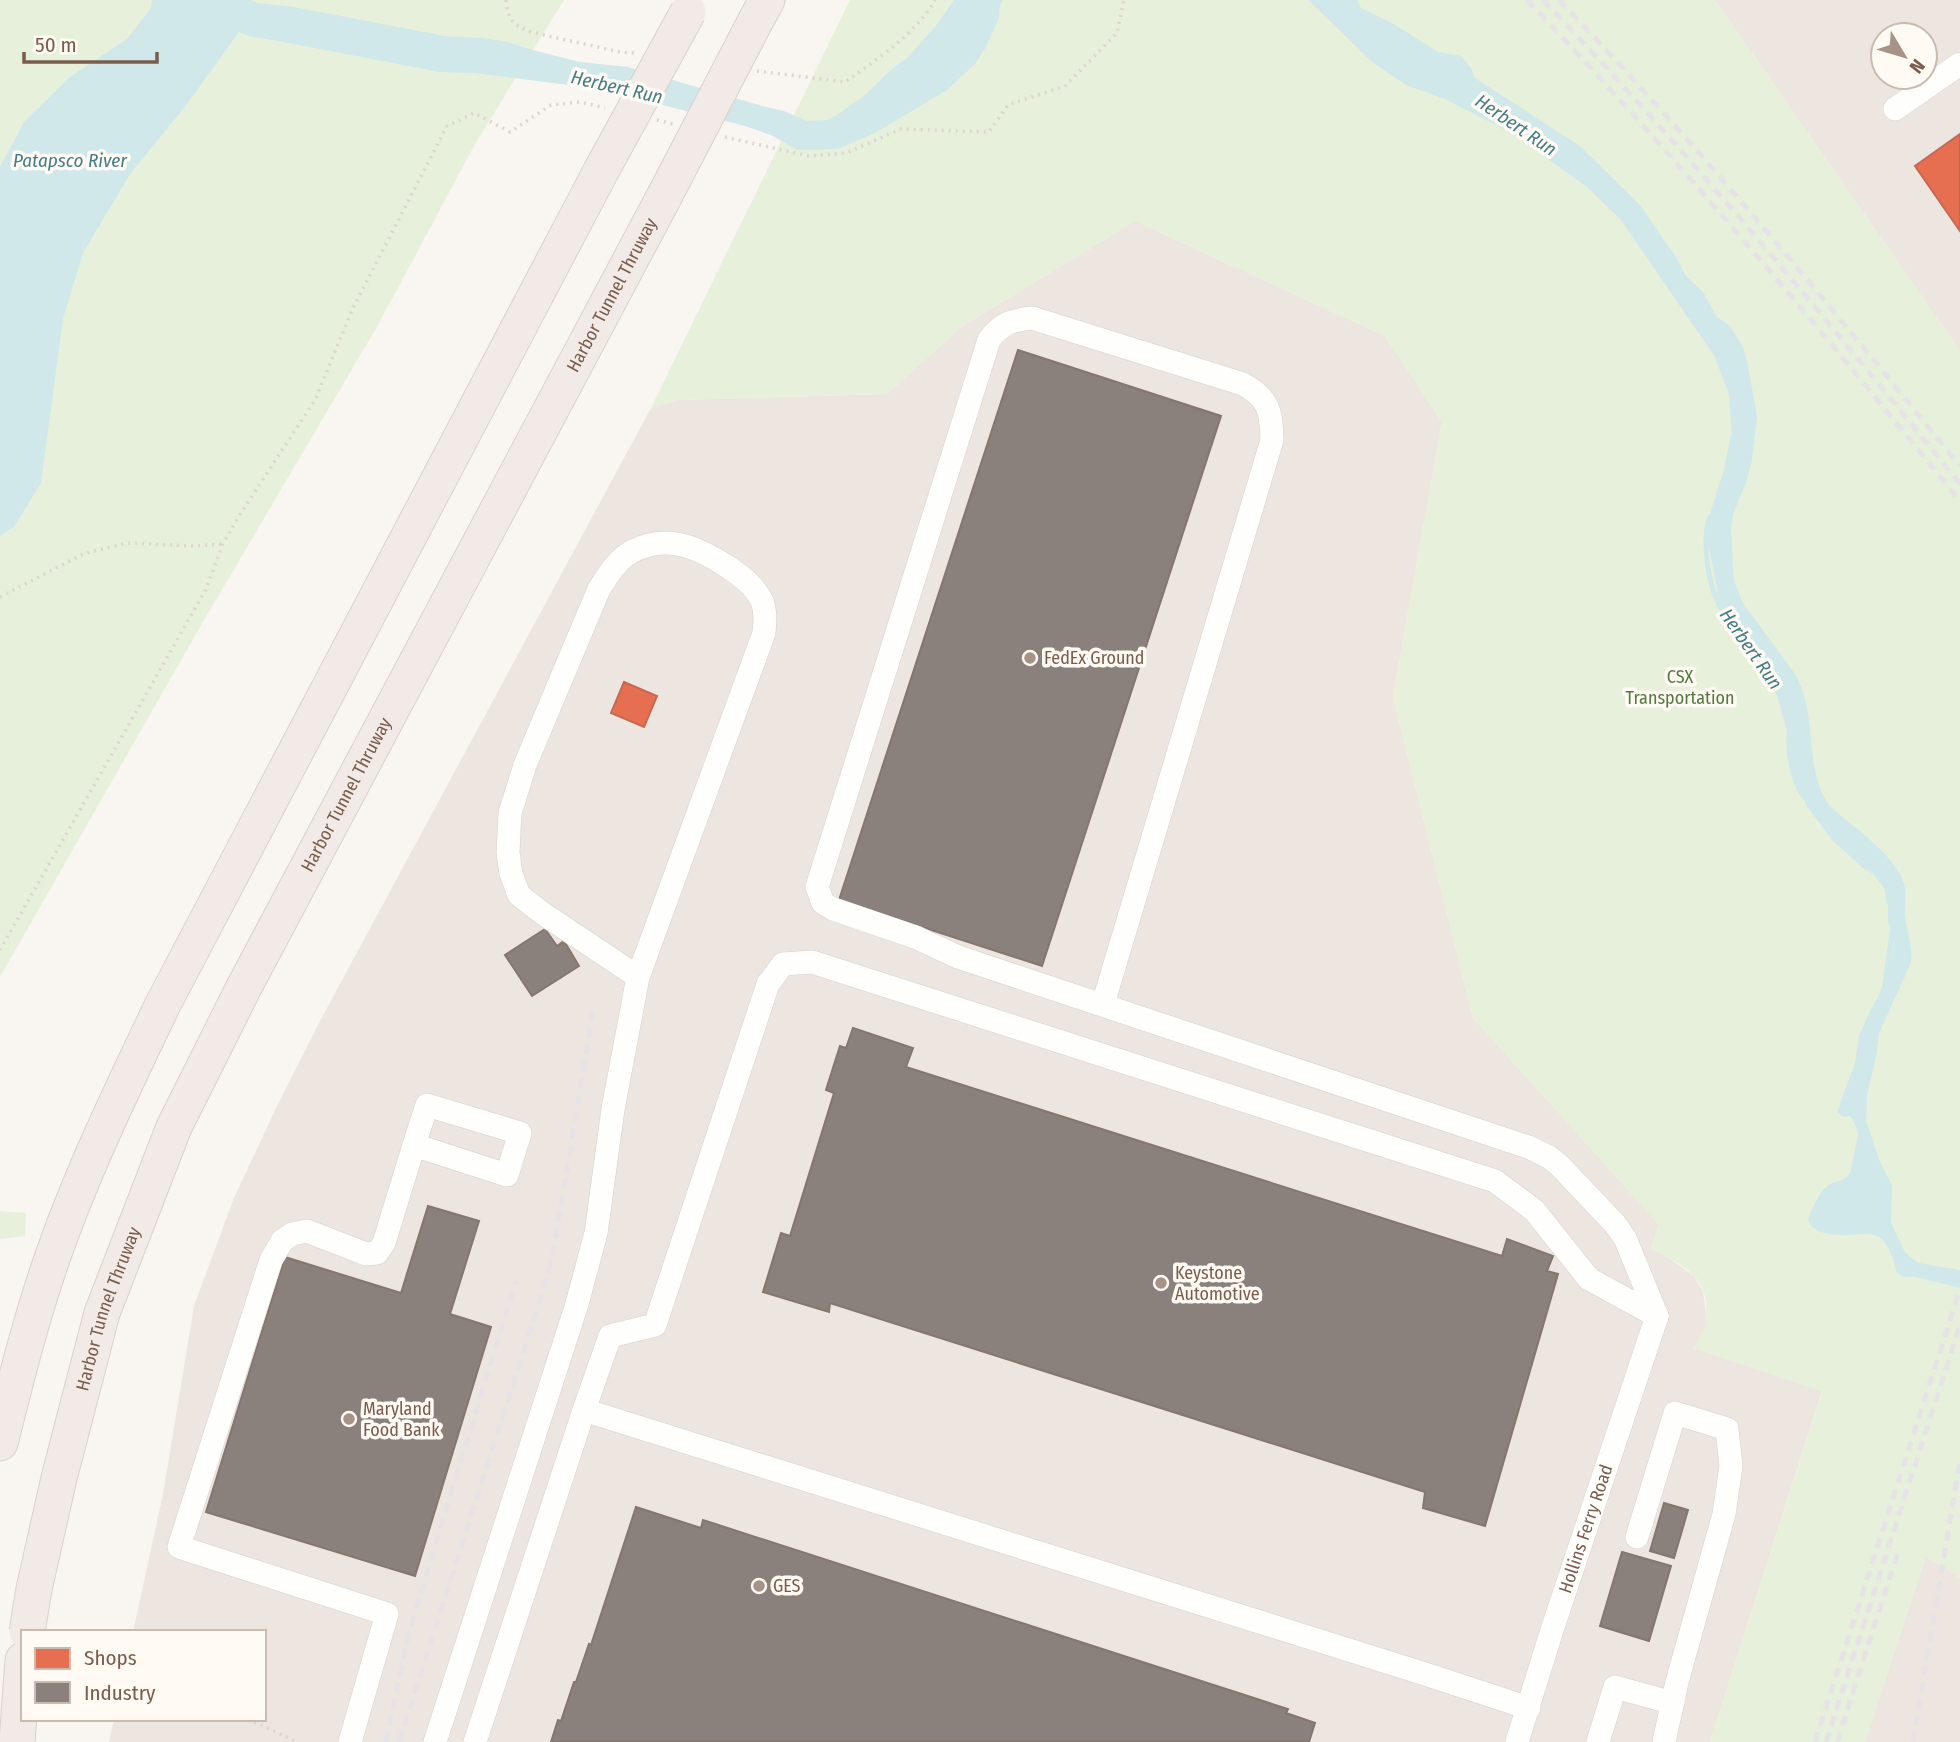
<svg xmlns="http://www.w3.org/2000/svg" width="1960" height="1742" font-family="'Fira Sans Condensed',sans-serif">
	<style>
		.industrial { fill: #ede5e0; fill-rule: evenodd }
		.green { fill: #e7f0db }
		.water { fill: #d0e8ea }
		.shops { fill: #e76f51; stroke: #c66950; stroke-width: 2 }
		.industry { fill: #8a817c; stroke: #85766e; stroke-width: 2 }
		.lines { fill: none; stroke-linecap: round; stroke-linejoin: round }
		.stream { stroke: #d0e8ea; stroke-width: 5 }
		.minor-casing { stroke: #d7d1cb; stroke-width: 24 }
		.highway-casing { stroke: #dad1cc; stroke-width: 37 }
		.path { stroke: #dcd5d0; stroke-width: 3.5; stroke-dasharray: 2 5; stroke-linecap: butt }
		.minor { stroke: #fefefd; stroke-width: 23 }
		.highway { stroke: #f2eae7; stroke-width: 35 }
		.rail { stroke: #e6e3e7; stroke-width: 5; stroke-dasharray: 10 7; stroke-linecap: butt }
		.highway-bridge-casing { stroke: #dad1cc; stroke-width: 37; stroke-linecap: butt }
		.highway-bridge { stroke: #f2eae7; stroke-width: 35 }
		.poi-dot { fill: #a69286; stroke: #fffaf3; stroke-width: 2.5 }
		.labels { text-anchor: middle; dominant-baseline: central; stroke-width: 7; stroke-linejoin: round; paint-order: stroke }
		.street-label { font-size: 18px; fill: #7a5c4d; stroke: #fffaf3 }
		.poi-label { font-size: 18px; fill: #7a5c4d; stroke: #fffaf3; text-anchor: start }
		.park-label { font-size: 18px; fill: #537a41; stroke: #fffaf3 }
		.water-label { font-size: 19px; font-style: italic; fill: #437c86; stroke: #fffaf3 }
	</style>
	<rect width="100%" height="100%" fill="#f9f5f0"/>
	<path class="industrial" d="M1715,0H1960V351ZM1883,35H1925V77H1883Z
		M1135,221L1385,336L1442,422L1393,697L1473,1018L1659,1224L1651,1249L1669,1258L1694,1276L1703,1291L1707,1321L1702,1336L1694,1348L1822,1391L1710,1742H109L114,1719H264V1632H133L163,1494L194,1306L234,1198L276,1108L320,1021L651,408L678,400L887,394L961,327Z
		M1926,1556L1960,1578V1742H1865Z"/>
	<path class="green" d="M0,0H564L475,144L378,325L207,615L0,977Z
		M850,0H1715L1960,351V1578L1926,1557L1865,1742H1710L1822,1392L1694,1348C1708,1327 1713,1296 1694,1276C1683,1264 1665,1256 1651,1249L1658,1224L1473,1018L1393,697L1442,422L1385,336L1135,221L961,327L887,394L678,400L651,408Z
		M0,1211L26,1213L25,1236L0,1239Z"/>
	<path class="water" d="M152,0H250L257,3L294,7L445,36L483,38L508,42L533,50L580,62L628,67L762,106L784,111L807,121L826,120L834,117L865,95L894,67L906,59L935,27L954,0H1003L1000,5L999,18L986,47L975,64L947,90L875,133L838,149L819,150H797L771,135L745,126L600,89L475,73L440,72L273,40L252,37L239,32L184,108L130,174L83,253L63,319L41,483L14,527L0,536V167L24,122L70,77L127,39L151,8Z
		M1308,0H1357L1361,8L1392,23L1438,52L1461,56L1471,68L1475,78L1580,146L1640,205L1676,257L1686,276L1703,292L1717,317L1730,326L1743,347L1747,361L1757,416L1752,460L1746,483L1733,514L1731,530L1734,581L1743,603L1795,674C1817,714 1805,753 1822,793C1829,809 1843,817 1855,827C1872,841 1898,863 1904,884C1907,895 1904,905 1905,916C1907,932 1913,947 1911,963L1879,1033L1876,1057L1867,1095L1866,1120L1880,1162L1892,1185L1891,1222L1903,1249L1910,1257L1919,1263L1960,1270V1288L1916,1277H1904L1897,1273C1882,1213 1865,1242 1825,1233C1816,1231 1812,1228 1808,1220C1811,1210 1818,1194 1827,1186C1833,1181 1840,1183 1846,1177C1863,1162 1863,1133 1850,1116L1843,1117L1837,1112L1855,1063L1859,1036L1867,1017L1880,993L1892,956L1894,941L1888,921V889L1881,878L1864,869L1833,841L1806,805L1790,759L1788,735L1777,695L1754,659L1736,635L1721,608L1707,538V524L1714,501L1726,472L1731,453L1732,437L1729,395L1715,357L1621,220L1587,187L1515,135L1445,99L1406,85L1372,62Z"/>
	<path class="shops" d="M1960,134V231L1915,166Z
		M624,682L657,696L644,727L611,713Z"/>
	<path class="industry" d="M1018,350L1221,416L1042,966L839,900Z
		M545,929L557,946L564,941L579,966L532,996L505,955Z
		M853,1028L913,1048L906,1067L1502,1256L1507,1239L1553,1256L1547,1271L1558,1274L1485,1526L1423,1508L1425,1492L830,1303L829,1312L763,1292L781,1233L790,1236L834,1093L826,1090L840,1046L846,1048Z
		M428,1206L479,1221L450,1314L491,1327L415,1576L206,1512L285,1257L401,1293Z
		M1664,1503L1688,1510L1674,1558L1650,1551Z
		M636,1507L701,1528L703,1520L1288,1709L1286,1713L1315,1723L1309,1742H551L558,1720L561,1721L574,1682H576L589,1644L591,1645Z
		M1622,1552L1671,1566L1649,1641L1600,1626Z"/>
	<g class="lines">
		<path class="stream" d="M1718,495L1726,472L1733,437
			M1710,517C1701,541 1708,591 1724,612
			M1789,733C1788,755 1792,780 1804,797
			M1875,872L1887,888L1889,903
			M1885,983L1893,927
			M1853,1172L1860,1137"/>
		<g class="minor-casing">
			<g id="minor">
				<path d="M1895,109L1960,64"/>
				<path d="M1103,1004L1272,440C1271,412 1270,399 1243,384L1032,318C1012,320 1000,324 989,340L817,887L823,903L833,909L915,937L958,957L1528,1147L1549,1157L1559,1165L1615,1224L1625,1238L1657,1316"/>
				<path d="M584,1410L1422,1673L1529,1708"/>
				<path d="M1637,1537L1675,1413L1727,1429L1731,1466L1724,1514L1677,1682L1664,1742"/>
				<path d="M350,1742L387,1614L179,1547L271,1260L282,1241L292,1234L307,1231L366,1254L377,1253L384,1243L414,1145L507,1175L520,1133L427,1105L414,1145"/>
				<path d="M435,1742L577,1304L596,1233L613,1109L638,977L764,633C765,621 766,612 762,601C755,586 741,576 728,567C697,547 667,533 631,552C617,560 608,575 599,589L525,765L510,813L508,852L511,874L519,895L542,913L638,977"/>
				<path d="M475,1742L584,1410L610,1336L655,1325L768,984L783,964L812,962L1495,1181L1534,1210L1589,1279L1657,1316"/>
				<path id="s1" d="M1517,1742L1553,1627L1657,1316"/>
				<path d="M1598,1742L1615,1687L1673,1703"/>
			</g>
		</g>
		<g class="highway-casing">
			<g id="highway">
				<path d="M756,20L767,0"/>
				<path d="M0,1443C16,1379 32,1315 54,1253C84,1168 124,1086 163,1004L601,171"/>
				<path id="s2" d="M34,1589L59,1478L102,1313L174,1127L244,987L665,195"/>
				<path d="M17,1742L23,1660"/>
			</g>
		</g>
		<path class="path" d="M506,0C508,20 513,25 531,32L620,52L635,53
			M757,71L845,82C876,60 916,34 935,0
			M657,120L673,124
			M725,137L809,156L846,153L901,129L989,132L1008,105L1065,86L1117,33L1124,0
			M0,597L83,554L127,543L192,546L223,544
			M0,950L205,591L223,544L239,516L315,400L353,308L447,126L474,113L510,132L551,105L580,102L605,108
			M248,1719L297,1742"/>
		<use href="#minor" class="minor"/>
		<use href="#highway" class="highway"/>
		<path class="rail" d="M1527,0C1680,160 1821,330 1960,501
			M1543,0C1690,154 1826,318 1960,484
			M1559,0C1701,148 1831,307 1960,466
			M386,1742L405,1650L416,1608L516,1281
			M399,1742L533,1322L550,1266L558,1224L594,1004
			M1815,1742L1960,1289
			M1826,1742L1960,1325
			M1837,1742L1898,1552
			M1913,1742L1960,1461"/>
		<g class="highway-bridge-casing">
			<path id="highway-bridge" d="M601,171L688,12
				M665,195L756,20
				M27,1632L34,1589"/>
		</g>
		<use href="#highway-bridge" class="highway-bridge"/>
	</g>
	<g class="poi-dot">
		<circle cx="1030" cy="658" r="7"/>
		<circle cx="1161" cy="1283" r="7"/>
		<circle cx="349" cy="1419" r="7"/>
		<circle cx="759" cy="1586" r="7"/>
	</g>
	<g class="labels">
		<g class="street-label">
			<text stroke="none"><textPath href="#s2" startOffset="1424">Harbor Tunnel Thruway</textPath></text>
			<text stroke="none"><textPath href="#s2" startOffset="858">Harbor Tunnel Thruway</textPath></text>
			<text stroke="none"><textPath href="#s2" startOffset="290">Harbor Tunnel Thruway</textPath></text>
			<text stroke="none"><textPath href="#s1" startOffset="224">Hollins Ferry Road</textPath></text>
		</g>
		<g class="poi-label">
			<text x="1044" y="658">FedEx Ground</text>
			<text x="1175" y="1273">Keystone<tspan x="1175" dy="21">Automotive</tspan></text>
			<text x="363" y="1409">Maryland<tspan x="363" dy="21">Food Bank</tspan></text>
			<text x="773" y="1586">GES</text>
		</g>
		<g class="park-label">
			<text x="1680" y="677">CSX<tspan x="1680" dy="21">Transportation</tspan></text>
		</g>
		<g class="water-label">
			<text transform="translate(617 87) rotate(13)">Herbert Run</text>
			<text transform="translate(1516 125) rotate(34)">Herbert Run</text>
			<text x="70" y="160">Patapsco River</text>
			<text transform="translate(1751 649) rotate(55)">Herbert Run</text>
		</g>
	</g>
	<rect x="21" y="1630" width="245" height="91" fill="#fffaf3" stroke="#cabbb1" stroke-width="2"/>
	<rect x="35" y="1648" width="35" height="21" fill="#e76f51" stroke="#cabbb1" stroke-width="2"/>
	<text x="84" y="1665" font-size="21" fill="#7a5c4d">Shops</text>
	<rect x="35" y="1682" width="35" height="21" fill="#8a817c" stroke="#cabbb1" stroke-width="2"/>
	<text x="84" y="1700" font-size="21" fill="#7a5c4d">Industry</text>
	<g transform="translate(1904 56) rotate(128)"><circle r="33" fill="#fffaf3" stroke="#cabbb1" stroke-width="2"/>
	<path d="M0-5L12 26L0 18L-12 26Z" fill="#a69286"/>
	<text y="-10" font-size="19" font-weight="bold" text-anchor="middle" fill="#7a5c4d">N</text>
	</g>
	<path d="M24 52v10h133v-10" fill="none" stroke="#7a5c4d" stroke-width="3.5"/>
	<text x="35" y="52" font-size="21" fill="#7a5c4d" stroke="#fffaf3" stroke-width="5" paint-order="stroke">50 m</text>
</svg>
